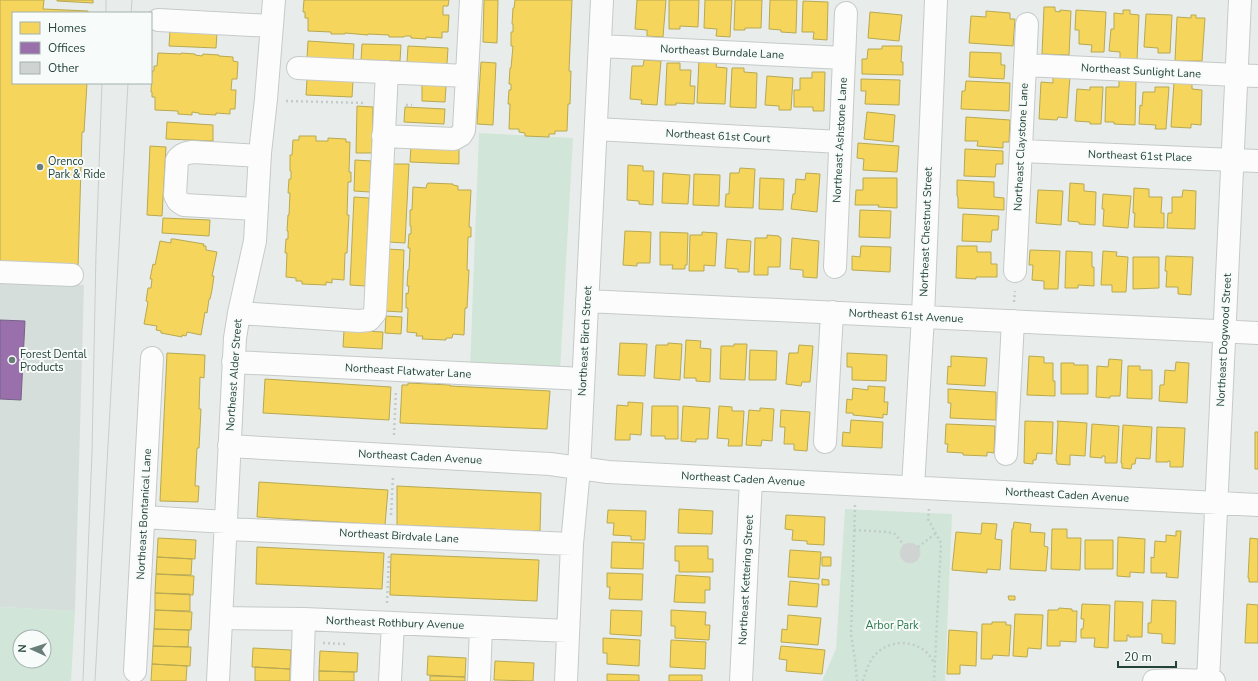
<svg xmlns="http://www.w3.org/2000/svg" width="1258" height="681" font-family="'Nunito Sans',sans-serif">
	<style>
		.built { fill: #d6dedb }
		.green { fill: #d1e6d8; fill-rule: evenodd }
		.homes { fill: #f6d55c; stroke: #b7a952 }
		.offices { fill: #9970ab; stroke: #766289 }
		.building { fill: #cfd4d2; stroke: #d1d6d4 }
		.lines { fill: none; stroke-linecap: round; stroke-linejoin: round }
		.minor-casing { stroke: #c5cac8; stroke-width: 24 }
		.path { stroke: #c3ccca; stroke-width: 2.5; stroke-dasharray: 2 3; stroke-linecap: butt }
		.minor { stroke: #fcfcfc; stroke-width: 22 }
		.tram { stroke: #c9cdcc; stroke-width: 1 }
		.poi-dot { fill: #697e78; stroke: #f7fbf9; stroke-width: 1.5 }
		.labels { text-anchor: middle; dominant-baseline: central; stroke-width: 4; stroke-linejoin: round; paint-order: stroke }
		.street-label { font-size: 11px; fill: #24423a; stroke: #f7fbf9 }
		.poi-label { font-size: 11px; fill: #24423a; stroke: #f7fbf9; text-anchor: start }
		.park-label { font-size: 11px; fill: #2d7a4b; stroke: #f7fbf9 }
	</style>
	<rect width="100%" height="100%" fill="#e8edeb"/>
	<path class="built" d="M0,282L84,285L75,611L0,607Z"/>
	<path class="green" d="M479,133L573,138L560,371L470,368Z
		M845,509L952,514L945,681H822L836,649Z
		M0,607L75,611L71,681H0ZM20,637H44V661H20Z"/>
	<path class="homes" d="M0,0H44L43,9L88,11V13H13V83H87L84,132H82L78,269L0,265Z
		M57,0H93V3L57,1Z
		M304,0H449L448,6H443V15H449L448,32H442V38L426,37V39L411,38V36H405L404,37H389V35L368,34V35L345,33V34H331V32L308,31V18H305V12H303Z
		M484,0H498L497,43L483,42Z
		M515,0H572L569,71H571L570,104H568L567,131H555V134H549V137L525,136V133L519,132V129H509L510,104H508L509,90H511V84H509L510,68H511L513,46H511V32H513V24H512L513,8H514Z
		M637,0H666L663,37L647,36V30L635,29Z
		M669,0H699L698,27L680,26V29H669Z
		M705,0H732L730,37L716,36L717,29L704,28Z
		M735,0H762L761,28H745V30H734Z
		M770,0H797L796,33L781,32V30L769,29Z
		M803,1L828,2L827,40L813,39L814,32H802Z
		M1044,7H1055V11L1060,12V10L1071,11L1069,55L1042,54Z
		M1076,10L1106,12L1104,52H1091L1092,45L1079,44V30H1075Z
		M1123,10H1130V14L1139,15L1137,60L1120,59V52L1109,51L1111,29H1114V13L1123,14Z
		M986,11L1010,13V19H1015L1013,46L969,43L971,16L986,17Z
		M870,12L902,15L899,41L868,38Z
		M1146,14L1172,15L1170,53H1158V48L1144,47Z
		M1191,15H1196V18H1205L1202,61H1175L1177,17L1191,18Z
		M170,30L217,33L216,48L169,46Z
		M308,41L354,44L353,60L307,58Z
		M362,44L401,45L400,61L361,60Z
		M408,46L448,48L447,64L407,62Z
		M882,46H902L901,62H903V75L862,74V59H867L868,49H882Z
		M970,52L1001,53V65H1005L1004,79L969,77Z
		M158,53L181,54V53L195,54V55L202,56L203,54L219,55V56L233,57V61L238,62L237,79H232L231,90H236L235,109H230V114L216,113V115L199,114V113L192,112V115L178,114V111L155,110V97H152V92H151L152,71H154V66H157Z
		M699,59L717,60L716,67L727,68L725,104L697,103Z
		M644,60L661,61L657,105L641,104L642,100L630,99L632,66H643Z
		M481,62L496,63L493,125L477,124Z
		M667,63H680V70H691L690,86H695L694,104L676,103V105H665Z
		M732,68H744V72L757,73L756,108L730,107Z
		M812,72H825L824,111H813V107H794V90H800V78H812Z
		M1053,75L1070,76L1067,118L1058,117L1057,120L1039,119L1041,82L1053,83Z
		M767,76L793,78L791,110H779V106L765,105Z
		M307,79L353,81L352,97L306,95Z
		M861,79L900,80L899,105L865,104L866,91H861Z
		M1119,80H1136L1135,125L1114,124V122H1105L1106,87H1119Z
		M966,81L1010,83L1009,111L961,109L962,91H965Z
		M1174,82L1192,83V89L1202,90L1201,125L1191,124V128L1171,127Z
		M422,85L446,86L445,102L422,101Z
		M1090,87H1103L1101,124H1090V122L1075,121L1077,89L1090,90Z
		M1155,87H1169L1166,129H1155L1156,125L1139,124L1140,105L1142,106L1143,92H1155Z
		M357,106L373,107L372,153H356Z
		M405,107L445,109L444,124L404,122Z
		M867,112L895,115L893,142L864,139Z
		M966,117L1010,120L1009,142H1003V148L977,146L978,141H965Z
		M167,122L213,125V141L166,139Z
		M299,136H316V141H328V138L346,139V142H350L349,172H351V182H348L347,215H349L347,253H345L344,280L332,279V283L326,282V285L302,284V281H296V278L286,277L287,253H285L286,239H288V231H287L288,215H289L290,193H288L289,179H291V171H290V155H292L293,140H299Z
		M858,143L899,146L897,172L863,170L864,159L857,158Z
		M411,145L459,146V164L410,162Z
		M150,146L166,147L162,216L147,215Z
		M965,149L1003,151V164H996L995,177L964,176Z
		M355,160L371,161L370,192L354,191Z
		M393,164H409L405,243L389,242Z
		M628,165L643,166V171H654L653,205L639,204V201L627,200Z
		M740,168L755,169L753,208L725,207L726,194H729L730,173H739Z
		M663,173L690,175L688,204L662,203Z
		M806,173L820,174L817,212L791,209L793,194H795L796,179L805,180Z
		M694,174L720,175L719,206L693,205Z
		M760,178L784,179L783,210L759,209Z
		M863,178H897V208L878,207L879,205H855L856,190H863Z
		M957,180L994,182V197L1004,198V210L958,208V197L957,196Z
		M428,183L453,184V185L458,186V190H471L469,227H471V237H468L467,270H469L467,308H465L464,335L453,334L452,338H446V340L422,339L423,336H416L417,333L407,332L408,308H406V293L408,294L409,286H407L408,270H409L410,248H408L409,234H411V226H410V210H412L413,187L426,188L427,184Z
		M1070,183L1084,184V191L1096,192L1095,225L1079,224V222L1068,221Z
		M1134,188L1149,189V197H1162L1161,213H1164V228L1134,227L1135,213H1133Z
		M1038,190L1063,191L1061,225L1036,223Z
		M1183,190L1196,191L1195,229L1167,228L1168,213H1172V197H1182Z
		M1103,194L1131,196L1128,228L1103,226L1104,209H1102Z
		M354,197L369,198L365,286L350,285Z
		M860,210L891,211L890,238L859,237Z
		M963,214L999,216L998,230H992L991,242L962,241Z
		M163,218L210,220L209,236L162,233Z
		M625,231L651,232L650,263H637V266L623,265Z
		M660,232L688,233L687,265H685V269H672L673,265H660Z
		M702,232L717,233L715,266L704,265V271H689L690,235H702Z
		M767,235L779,236V237L781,238L780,267H768V275H754L755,238H767Z
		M792,238L819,241L817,278L803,277V270L790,269Z
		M171,239H174L204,244L203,246H206V250L217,252L212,276H214L212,290L210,299H209L207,313L205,312L201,335L187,332L186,336L182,335V337L161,333V331L156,330L157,326L144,324L148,302L146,301L148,288H151L152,279H150L153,264L155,265L160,241L171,243Z
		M727,239L751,241L749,272H738V269L725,268Z
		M861,246L891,247L890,272L852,270V256L860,257Z
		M957,246H977V252H991V264H997V277H976V279L956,278Z
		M387,249L404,250L402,312L385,311Z
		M1030,250L1060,251L1058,289H1044V281L1032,280L1033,265H1029Z
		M1066,251L1092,252V267H1094V286L1078,285V288H1065Z
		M1103,251L1117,252L1116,256L1128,257L1126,292H1112V285H1101Z
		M1166,256L1193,257L1191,295L1178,294V287H1166L1167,271H1165Z
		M1133,257H1159V288L1133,289Z
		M386,316L402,317L401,334L385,333Z
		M344,330L383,332L382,349L343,347Z
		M686,340L701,341L700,348L711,349L710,382L696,381V378H684Z
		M620,343L647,344L645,376L618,375Z
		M668,343L682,344L680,380L654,378L656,345H668Z
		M734,344H747L745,380L720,379L721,346H734Z
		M799,345L813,346L810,382H802L801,386L786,384L789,353H798Z
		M750,350L777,351L776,380H749Z
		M167,353L205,355L204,378L200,377L199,409H201L199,448H197L195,486H199L198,502L160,501Z
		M847,353L887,355L886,381L852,380V367H847Z
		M951,356L987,358L985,386L947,384L948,366L951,367Z
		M1029,356L1044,357V363H1053V381H1055V396L1027,395Z
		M1109,359L1122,360L1120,396H1110V398L1096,397L1097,366L1108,367Z
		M1176,362L1189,363L1187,403L1159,401L1160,385H1164L1165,370L1175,371Z
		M1061,363H1074V365H1088V394H1061Z
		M1128,366H1140V370H1152V399L1127,398Z
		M265,379L391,387L389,420L263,413Z
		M408,383L450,385V386L550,391L547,429L400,423L402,385H408Z
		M868,386L885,387L884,402H888L887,415L883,414V418L853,415V413H846L847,399L852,400L853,388L868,390Z
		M948,389L996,392V420L950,418L951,403H948Z
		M628,402L643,403L641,435L630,434V440H615L617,405L628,406Z
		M652,406H678V439H665V436H651Z
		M683,406L710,408L708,439H696V442L681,441Z
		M719,406L732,407V411H744L742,446H728L729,439L717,438Z
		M760,408L774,409L772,441L762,440L761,446L746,445L749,410L760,411Z
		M781,410L810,412L807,451L794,450V444H784L785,427H780Z
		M851,420L883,422L882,448L842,446L843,432L850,433Z
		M1025,421L1053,422L1052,454L1037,453L1036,460H1033V464L1024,463Z
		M1057,421L1087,423L1085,456L1070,455V465L1057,464V461H1056L1058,423Z
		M946,424L995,426L994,453L987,452V456L963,455V453L947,452L948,444H945Z
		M1092,424L1119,426L1117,463H1105V456H1102V458L1090,457Z
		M1123,425L1152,427L1150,459L1136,458L1135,464H1132L1131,469L1122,468V463H1121Z
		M1157,427L1185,428L1183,467H1170V461H1168V462H1156Z
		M1255,432H1258V469H1255Z
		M259,482L388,490L385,525L257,517Z
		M397,486L541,493L540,531H533V532L495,530V529L397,525Z
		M679,509L713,511L712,534L678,533Z
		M608,510L646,511L645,540H631V536L613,535L614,523H607Z
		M786,515L825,517L824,545L807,544V541L792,540L793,530L785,529Z
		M1014,522L1031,524L1030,532L1045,533L1044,546L1048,547L1046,571L1010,569L1012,529H1013Z
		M982,523L997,524L995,539L1002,540L1000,570L987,569V573L952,570L956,532L981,534Z
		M1052,529H1067V538H1081L1080,570L1051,569Z
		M1176,531H1181L1178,578L1166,577L1167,573H1151V557L1154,558L1155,541L1166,542V535L1176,536Z
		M1118,537L1145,539L1144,573L1130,572V577L1117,576Z
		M158,538L196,540L195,559L157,557Z
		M1250,538L1258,539V582H1249V578H1248Z
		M1085,540H1113V569H1085Z
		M612,542L644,543L643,569L611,568Z
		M675,546H708V559H713V572H679V561H675Z
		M257,547L384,553L382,589L256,584Z
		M790,550L821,552L819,579L788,577Z
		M391,554L539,560L537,601L390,595Z
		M157,557L192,559L191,575L156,574Z
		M822,557H831V566H822Z
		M607,573L643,574L642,600L609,599L610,587H607Z
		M156,574L194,576L193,595L155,593Z
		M676,575L710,577V590H705V603L674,602Z
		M822,579L829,580V585H822Z
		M790,581L819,584L817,607L788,605Z
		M155,593L190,594V611L155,610Z
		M1008,596H1015V600H1009Z
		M1152,600L1176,601L1175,644L1162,643V634L1148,633V623H1151Z
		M1115,601L1143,602L1142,637H1129V635H1127V641H1114Z
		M1082,604L1110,605L1108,648L1094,647L1095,638H1081V629H1083L1084,619H1081Z
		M1247,604L1258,605V643H1245Z
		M1059,608L1072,609V611H1077L1076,642L1060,641V646H1047L1048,610H1058Z
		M155,610L192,612L191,630L154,629Z
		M611,610L642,611L641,636L610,634Z
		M671,610L706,612L705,625H710L709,640L675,638V626H671Z
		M1015,614L1043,615L1041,649L1028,648L1027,657L1013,656Z
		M788,615L821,618L818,645L781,642L782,629L787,630Z
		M992,622H1006V625H1011L1009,656L993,655L992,659H981L982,624H992Z
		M154,629L189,630L188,647L153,646Z
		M949,630L977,632L976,666L960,665V674H947Z
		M603,638L640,640L639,666L607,664V653H603Z
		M671,640L706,642L705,669L670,667Z
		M153,646L191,647L190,666L152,664Z
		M781,646L825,650L822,674L786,671L787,660L779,659Z
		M253,648L291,650L290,669L252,667Z
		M320,651L358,653L357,672L319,671Z
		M428,656L466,658L465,677L427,675Z
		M495,661L534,663L533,681L494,680Z
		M152,664L187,666L186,681H151Z
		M255,667L290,669V681H255Z
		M319,671L354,672V681H319Z
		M607,674L639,675V681H607Z
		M669,675H702V681H669Z
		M430,676L465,677V681H430Z"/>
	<path class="offices" d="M0,320L25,321L21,400L0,399Z"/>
	<path class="building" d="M900 553a10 10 0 1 1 20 0a10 10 0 1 1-20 0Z"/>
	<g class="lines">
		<g class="minor-casing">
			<path id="minor" d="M158,20L272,26
				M600,46L844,58
				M1025,65L1258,76
				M298,68L466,76
				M596,129L840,142
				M383,136L454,139L461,135L464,130L471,0
				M1021,151L1258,161
				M256,209L184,205L178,201L175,195L177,160C181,154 186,153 193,152L260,156
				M835,267L846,13
				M1015,271L1027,24
				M0,272L72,275
				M587,301L1258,333
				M239,313L359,321L369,320L375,313L387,72
				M233,362L583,379
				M825,442L832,312
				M229,446L550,464L608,472L1258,505
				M1006,454L1013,321
				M913,487L923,316L936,0
				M144,517L226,522
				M226,529L572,544
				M222,618L304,619L568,631
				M135,671L152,358
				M218,681L235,338L239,313L255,241L260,153L266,99L274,0
				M302,681L304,619
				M390,681L393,623
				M479,681L481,627
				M566,681L572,544L579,469L602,0
				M741,681L751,480
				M1154,681L1177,680L1214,681
				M1208,681L1240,0"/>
		</g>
		<path class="path" d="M286,101L365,103
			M406,105H412
			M1014,302L1015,291
			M394,435L396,390
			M855,505L851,634L855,660L857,681
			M929,509L928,519L941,543L934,681
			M391,515L393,476
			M854,530L888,532L895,534L904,545
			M918,547L935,534
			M387,603L389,556
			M323,643L346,644
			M863,681C865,673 869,662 874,656C891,636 924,640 934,663"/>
		<use href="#minor" class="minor"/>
		<path class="tram" d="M106,13V0
			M131,13L132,0
			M83,681L92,452L96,253L102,83
			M95,681L128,83"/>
	</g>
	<g class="poi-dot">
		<circle cx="40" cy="167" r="4"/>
		<circle cx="12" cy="360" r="4"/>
	</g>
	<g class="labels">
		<g class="street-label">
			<text transform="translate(722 52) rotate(3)">Northeast Burndale Lane</text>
			<text transform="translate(1141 71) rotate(3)">Northeast Sunlight Lane</text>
			<text transform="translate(718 136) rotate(3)">Northeast 61st Court</text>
			<text transform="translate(840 140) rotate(-87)">Northeast Ashstone Lane</text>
			<text transform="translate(1021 147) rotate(-87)">Northeast Claystone Lane</text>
			<text transform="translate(1140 156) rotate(2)">Northeast 61st Place</text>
			<text transform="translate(926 232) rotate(-88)">Northeast Chestnut Street</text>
			<text transform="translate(906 316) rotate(3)">Northeast 61st Avenue</text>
			<text transform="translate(1224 340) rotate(-87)">Northeast Dogwood Street</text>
			<text transform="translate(585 341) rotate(-87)">Northeast Birch Street</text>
			<text transform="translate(408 371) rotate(3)">Northeast Flatwater Lane</text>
			<text transform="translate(234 375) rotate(-86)">Northeast Alder Street</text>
			<text transform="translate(420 457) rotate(3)">Northeast Caden Avenue</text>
			<text transform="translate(743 479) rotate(3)">Northeast Caden Avenue</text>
			<text transform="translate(1067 495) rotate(3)">Northeast Caden Avenue</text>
			<text transform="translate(144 514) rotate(-87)">Northeast Bontanical Lane</text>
			<text transform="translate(399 536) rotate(3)">Northeast Birdvale Lane</text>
			<text transform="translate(746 580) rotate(-87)">Northeast Kettering Street</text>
			<text transform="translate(395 623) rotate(2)">Northeast Rothbury Avenue</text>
		</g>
		<g class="poi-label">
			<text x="48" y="161">Orenco<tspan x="48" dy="13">Park &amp; Ride</tspan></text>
			<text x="20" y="354">Forest Dental<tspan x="20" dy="13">Products</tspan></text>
		</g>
		<g class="park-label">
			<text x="892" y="625">Arbor Park</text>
		</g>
	</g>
	<rect x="12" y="12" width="140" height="72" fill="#f7fbf9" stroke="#a3b1ad"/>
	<rect x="20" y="22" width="20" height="12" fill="#f6d55c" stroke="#a3b1ad"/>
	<text x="48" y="32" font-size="12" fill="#24423a">Homes</text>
	<rect x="20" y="42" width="20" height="12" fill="#9970ab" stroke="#a3b1ad"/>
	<text x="48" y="52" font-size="12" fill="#24423a">Offices</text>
	<rect x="20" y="62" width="20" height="12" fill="#cfd4d2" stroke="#a3b1ad"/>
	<text x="48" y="72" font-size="12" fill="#24423a">Other</text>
	<g transform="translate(32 649) rotate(273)"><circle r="19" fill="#f7fbf9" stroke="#a3b1ad"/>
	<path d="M0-3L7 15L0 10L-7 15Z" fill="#697e78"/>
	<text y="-6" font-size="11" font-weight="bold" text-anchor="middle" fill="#24423a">N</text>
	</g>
	<path d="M1118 661v6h58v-6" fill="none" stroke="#24423a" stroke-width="2"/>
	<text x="1124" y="661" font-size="12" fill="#24423a" stroke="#f7fbf9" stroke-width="3" paint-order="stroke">20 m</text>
</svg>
